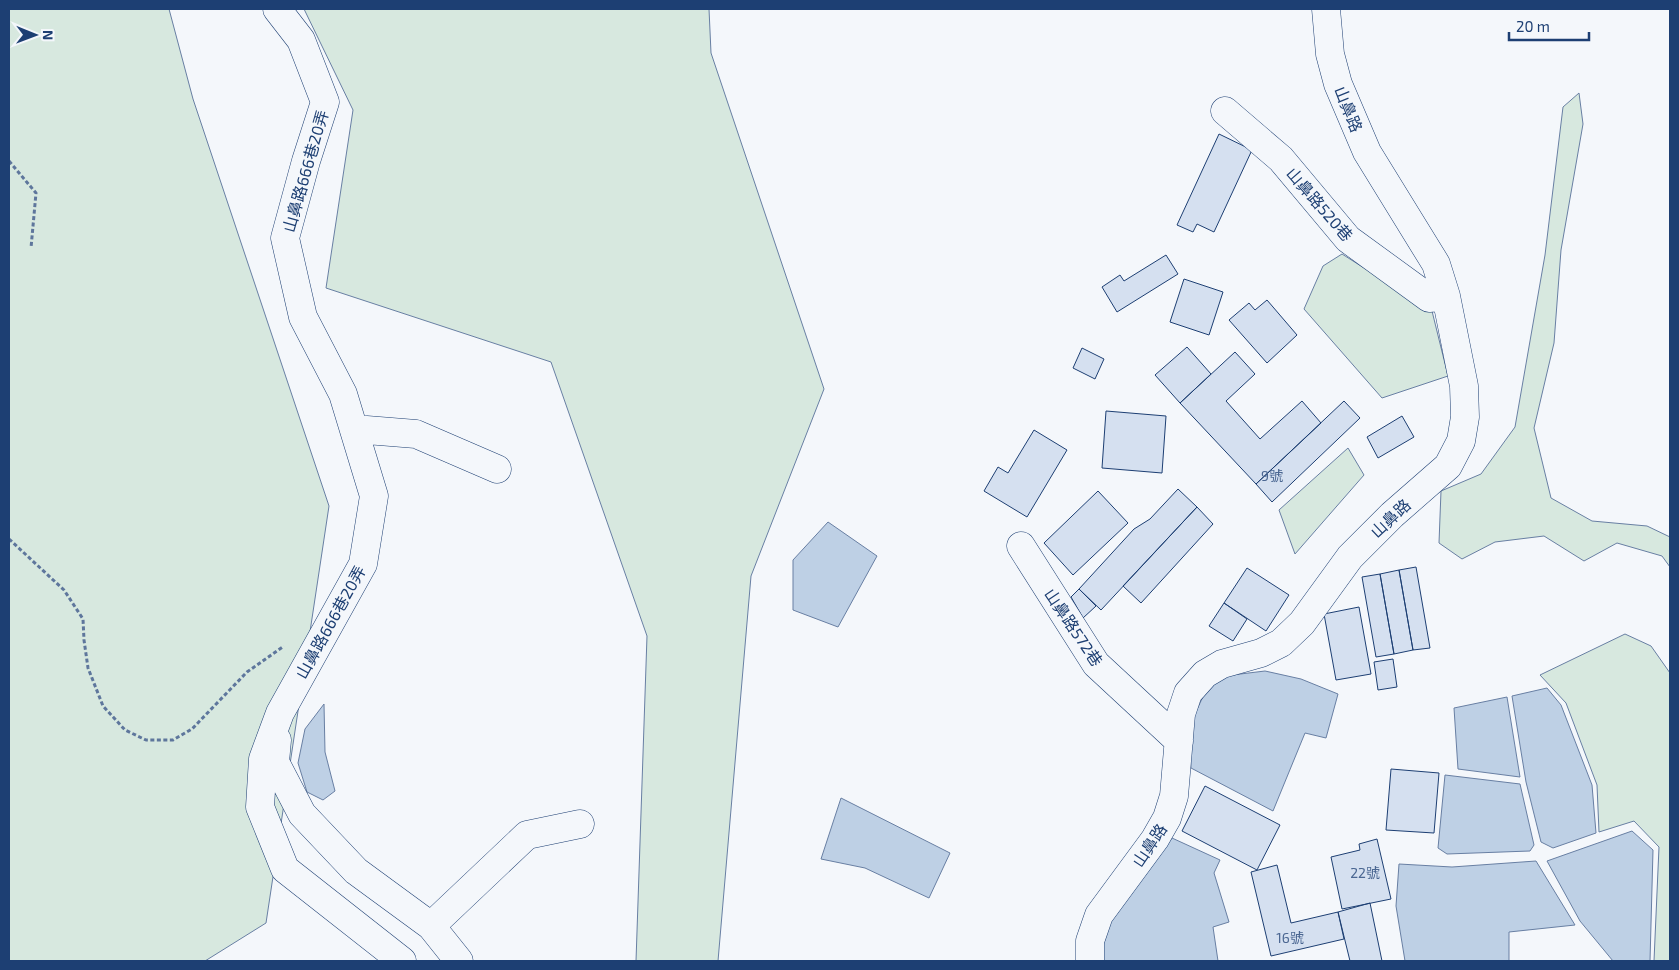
<svg xmlns="http://www.w3.org/2000/svg" width="1679" height="970" font-family="'Exo 2','Noto Sans TC',sans-serif">
	<style>
		.green { fill: #d7e8df; stroke: #687fa3 }
		.water { fill: #bed0e5; stroke: #687fa3 }
		.building { fill: #d5e0f0; stroke: #1d3f73 }
		.lines { fill: none; stroke-linecap: round; stroke-linejoin: round }
		.minor-casing { stroke: #1d3f73; stroke-width: 29 }
		.path { stroke: #5e769c; stroke-width: 3; stroke-dasharray: 4 2.5; stroke-linecap: butt }
		.minor { stroke: #f4f7fb; stroke-width: 28 }
		.labels { text-anchor: middle; dominant-baseline: central; stroke-width: 4; stroke-linejoin: round; paint-order: stroke }
		.number-label { font-size: 14px; fill: #4b6792 }
		.street-label { font-size: 16px; fill: #1d3f73; stroke: #f4f7fb }
	</style>
	<rect width="100%" height="100%" fill="#f4f7fb"/>
	<path class="green" d="M9,9H169L193,99L329,506L266,923L205,961H9Z
		M304,9H709L711,53L824,389L751,576L718,961H636L647,636L551,362L326,288L353,110Z
		M1579,93L1583,124L1561,250L1554,343L1534,428L1551,498L1592,521L1647,526L1670,537V567L1662,556L1617,543L1584,561L1544,536L1495,542L1462,559L1439,543L1441,491L1481,474L1515,427L1545,255L1563,107Z
		M1342,254L1432,311L1448,376L1382,398L1304,309L1323,266Z
		M1348,448L1364,475L1295,554L1279,510Z
		M1625,634L1651,646L1670,673V961H1654L1659,847L1634,821L1599,832L1597,785L1566,703L1540,675Z"/>
	<path class="water" d="M828,522L877,556L838,627L793,610V560Z
		M1265,671L1301,679L1338,694L1326,738L1305,733L1273,811L1191,768L1188,729L1206,690L1224,676Z
		M1547,688L1561,705L1592,785L1596,833L1553,848L1541,842L1526,782L1512,696Z
		M1507,697L1520,777L1458,769L1454,708Z
		M324,704L325,752L335,791L323,800L307,792L298,763L305,729Z
		M1445,775L1520,784L1534,845L1530,851L1447,854L1438,848Z
		M841,798L950,853L929,898L865,868L821,859Z
		M1632,831L1653,850L1650,961H1613L1580,921L1547,861Z
		M1172,838L1220,860L1214,873L1229,922L1213,927L1218,961H1098L1110,923Z
		M1536,861L1575,925L1509,932V961H1405L1396,906L1399,864L1452,867Z"/>
	<path class="building" d="M1219,134L1252,150L1214,232L1197,224L1193,232L1177,225Z
		M1166,255L1178,274L1117,312L1102,287L1120,275L1124,281Z
		M1184,279L1223,292L1209,335L1170,322Z
		M1267,300L1297,335L1267,363L1229,320L1249,303L1255,310Z
		M1187,347L1211,374L1180,403L1155,375Z
		M1082,348L1104,359L1095,379L1073,368Z
		M1235,352L1255,374L1226,401L1260,439L1302,401L1321,423L1256,484L1180,403Z
		M1344,401L1360,418L1272,502L1256,484Z
		M1106,411L1166,416L1162,473L1102,468Z
		M1402,416L1414,437L1378,458L1367,437Z
		M1034,430L1067,450L1027,517L984,491L998,467L1008,473Z
		M1178,489L1197,507L1101,610L1079,589L1134,529L1150,519Z
		M1098,491L1128,523L1073,575L1044,543Z
		M1197,507L1213,524L1141,603L1123,586Z
		M1416,567L1430,648L1413,650L1399,570Z
		M1247,568L1289,595L1266,631L1224,603Z
		M1399,570L1413,650L1394,654L1380,574Z
		M1380,574L1394,654L1376,657L1362,577Z
		M1079,589L1096,606L1083,618L1071,597Z
		M1224,603L1247,619L1233,641L1209,626Z
		M1359,607L1371,674L1336,680L1324,614Z
		M1393,659L1397,687L1378,690L1374,662Z
		M1391,769L1439,773L1434,833L1386,830Z
		M1205,786L1280,825L1257,870L1182,831Z
		M1377,839L1391,899L1342,909L1331,857L1360,850L1359,844Z
		M1277,865L1291,923L1338,912L1344,939L1271,956L1251,872Z
		M1370,903L1382,961H1350L1338,912Z"/>
	<g class="lines">
		<g class="minor-casing">
			<path id="minor" d="M277,9L301,40L325,102L306,161L285,238L303,317L343,394L374,496L363,564L280,713L263,759L260,807L285,869L402,961
				M1225,111L1281,159L1348,239L1429,298L1446,296
				M354,429L416,434L497,469
				M1021,546L1096,664L1179,741
				M277,740L275,762L302,814L356,871L431,926L459,961
				M431,926L527,835L580,824
				M1090,961V941L1099,915L1155,839L1167,818L1174,796L1181,714L1188,693L1205,674L1222,664L1261,653L1281,643L1302,623L1350,557L1392,515L1448,466L1461,441L1465,417L1464,386L1446,296L1436,264L1367,152L1338,84L1330,54L1326,9"/>
		</g>
		<path class="path" d="M9,161L36,193L31,248
			M9,539L64,590L83,619L84,640L88,668L103,706L125,730L146,740H173L192,729L247,672L284,646"/>
		<use href="#minor" class="minor"/>
	</g>
	<g class="labels">
		<g class="number-label">
			<text x="1272" y="475">9號</text>
			<text x="1365" y="872">22號</text>
			<text x="1290" y="937">16號</text>
		</g>
		<g class="street-label">
			<text transform="translate(1349 109) rotate(68)">山鼻路</text>
			<text transform="translate(305 171) rotate(-74)">山鼻路666巷20弄</text>
			<text transform="translate(1320 204) rotate(49)">山鼻路520巷</text>
			<text transform="translate(1390 518) rotate(-43)">山鼻路</text>
			<text transform="translate(330 622) rotate(-61)">山鼻路666巷20弄</text>
			<text transform="translate(1074 627) rotate(56)">山鼻路572巷</text>
			<text transform="translate(1149 845) rotate(-56)">山鼻路</text>
		</g>
	</g>
	<rect width="1679" height="970" fill="none" stroke="#1d3f73" stroke-width="20"/>
	<g transform="translate(35 35) rotate(91)" stroke="#f4f7fb" stroke-width="4" paint-order="stroke">
	<path d="M0-4L9 19L0 12L-9 19Z" fill="#1d3f73"/>
	<text y="-8" font-size="14" font-weight="bold" text-anchor="middle" fill="#1d3f73">N</text>
	</g>
	<path d="M1509 32v8h80v-8" fill="none" stroke="#1d3f73" stroke-width="2.5"/>
	<text x="1516" y="32" font-size="15" fill="#1d3f73" stroke="#f4f7fb" stroke-width="4" paint-order="stroke">20 m</text>
</svg>
